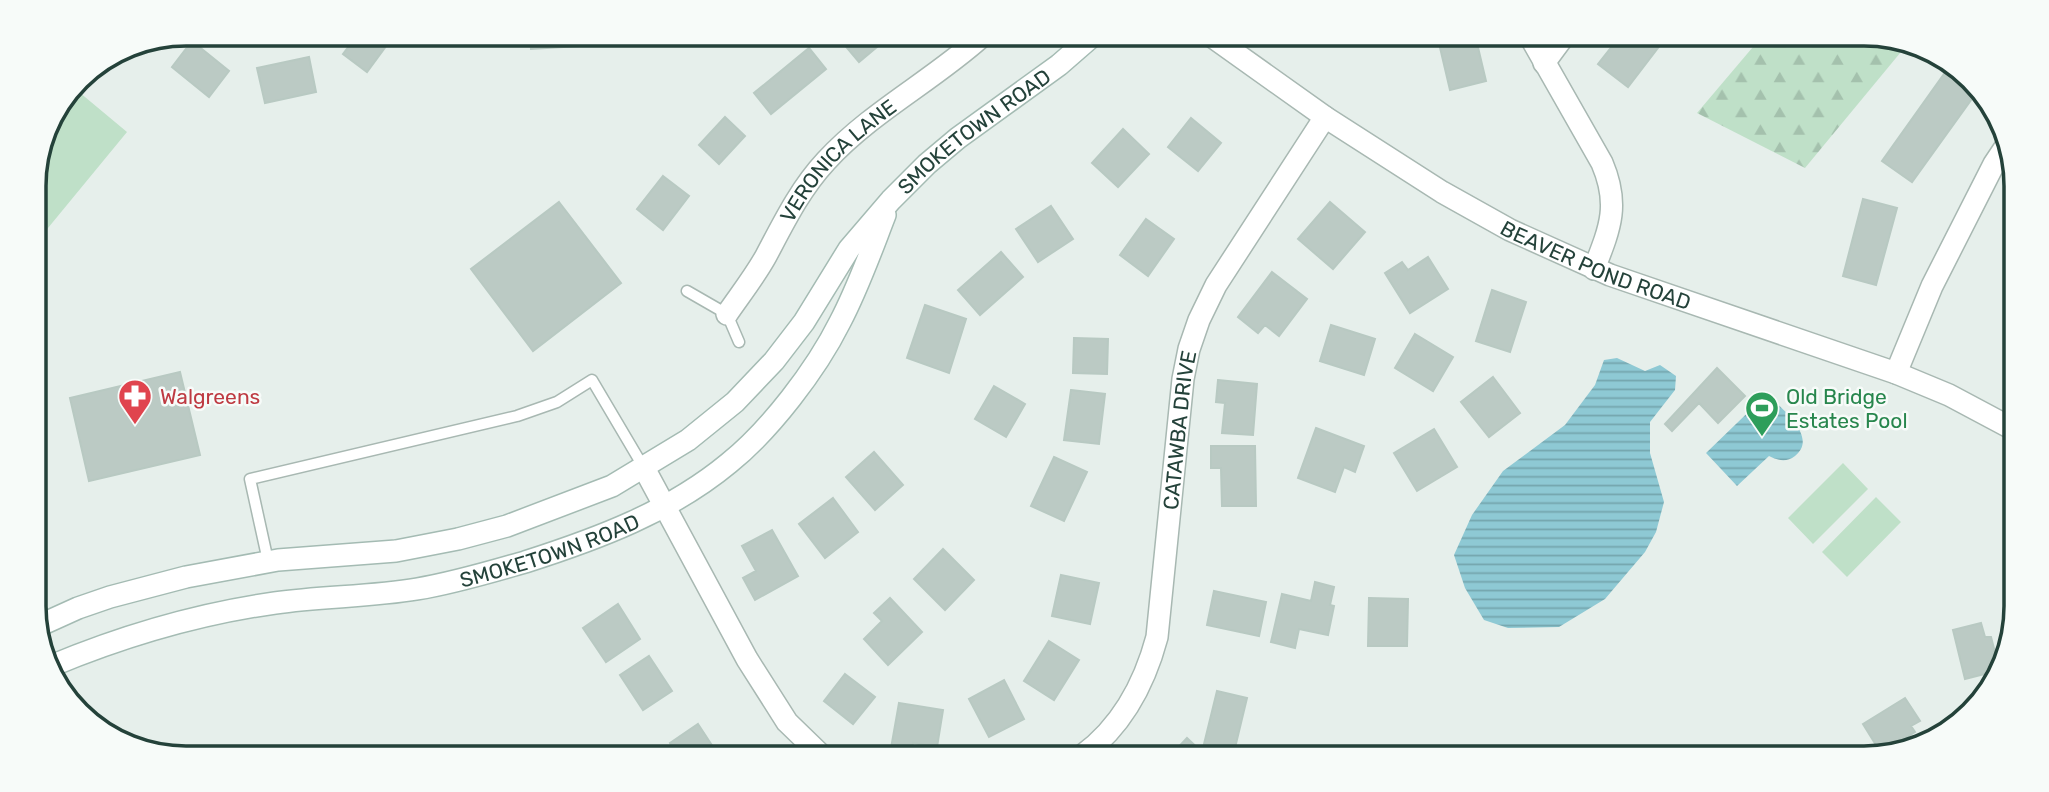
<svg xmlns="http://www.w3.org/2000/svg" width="2049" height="792" font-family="Rubik,sans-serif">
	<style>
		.forest { fill: url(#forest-firs) }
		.pitch { fill: #bfe0c8 }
		.water { fill: url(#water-rules) }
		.building { fill: #bbcac4; stroke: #b8c9c2; stroke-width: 2 }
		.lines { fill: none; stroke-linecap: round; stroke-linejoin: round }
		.lane-casing { stroke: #a8b8b2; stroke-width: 13 }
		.street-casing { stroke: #a8b8b2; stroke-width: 24 }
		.secondary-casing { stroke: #a4bbb3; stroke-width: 24 }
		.lane { stroke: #fff; stroke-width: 10 }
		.street { stroke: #fff; stroke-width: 21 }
		.secondary { stroke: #fff; stroke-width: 21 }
		.labels { text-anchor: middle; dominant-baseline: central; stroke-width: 5; stroke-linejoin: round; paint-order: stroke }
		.street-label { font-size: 21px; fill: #24423a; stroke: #f7fbf9 }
		.health-label { font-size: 21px; fill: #be3a42; stroke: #f7fbf9; text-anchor: start }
		.leisure-label { font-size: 21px; fill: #27864d; stroke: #f7fbf9; text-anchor: start }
		.rim { fill: none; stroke: #24423a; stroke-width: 3.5 }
	</style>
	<defs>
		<pattern id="forest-firs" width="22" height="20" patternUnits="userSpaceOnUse" patternTransform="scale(1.75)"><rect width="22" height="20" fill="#bfe0c8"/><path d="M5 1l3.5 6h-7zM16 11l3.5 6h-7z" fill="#a4c1ad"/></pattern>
		<pattern id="water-rules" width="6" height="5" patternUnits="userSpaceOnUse" patternTransform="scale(1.75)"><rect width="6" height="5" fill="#8ec9d4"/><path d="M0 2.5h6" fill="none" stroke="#74a5ad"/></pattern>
	</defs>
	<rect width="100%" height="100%" fill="#e6efeb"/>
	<path class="forest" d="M1758,41H1910L1805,168L1697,113Z"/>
	<path class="pitch" d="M73,87L127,132L34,245V175L49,118Z
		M1843,463L1868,489L1813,544L1788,518Z
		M1876,497L1901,522L1847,577L1822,552Z"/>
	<path class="water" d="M1617,358L1645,371L1660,365L1676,376L1675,390L1650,422V453L1664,502L1656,532L1645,552L1605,599L1559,627L1508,628L1484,620L1465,588L1454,555L1472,515L1503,471L1565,425L1595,385L1604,360Z
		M1767,394C1781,408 1819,437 1795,456C1786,463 1777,460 1769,456L1737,486L1706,453Z"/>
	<path class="building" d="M358,34H395L367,72L343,54Z
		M530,35H578L579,46L531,49Z
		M837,36L889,37L859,62Z
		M1438,39H1476L1486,81L1450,90Z
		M1617,40H1664L1628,87L1598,64Z
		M192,41L229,71L209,97L172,67Z
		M809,48L826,69L771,114L754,93Z
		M309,57L316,92L265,103L257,68Z
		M1949,67L1979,89L1912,182L1882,161Z
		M725,117L745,136L719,164L699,145Z
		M1191,118L1221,143L1198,171L1168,147Z
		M1123,129L1149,154L1118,187L1092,163Z
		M663,176L689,196L663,230L637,209Z
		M1863,199L1897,208L1876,285L1843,276Z
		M559,202L621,283L533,351L471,269Z
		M1330,202L1365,232L1333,269L1298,239Z
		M1051,206L1073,239L1038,262L1016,229Z
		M1146,219L1174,239L1148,276L1120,255Z
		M1001,252L1023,277L980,315L958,290Z
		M1428,257L1448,289L1410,313L1385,273L1402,262L1408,270Z
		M1272,272L1307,299L1279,336L1265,325L1258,333L1238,317Z
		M1492,290L1526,302L1510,352L1476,341Z
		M2012,303V344L2004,343Z
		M925,305L966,319L949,373L907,358Z
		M1331,325L1375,339L1364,375L1320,361Z
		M1415,334L1453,357L1433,391L1395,368Z
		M1074,338L1108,339L1107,374L1073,373Z
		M1717,368L1745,396L1718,423L1699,403L1672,431L1665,424Z
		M180,372L200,455L89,481L70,398Z
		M1493,377L1520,413L1489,437L1461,402Z
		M1218,380L1257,384L1253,435L1222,433L1225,403L1216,402Z
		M994,386L1025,404L1006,437L975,419Z
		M1071,390L1105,394L1099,444L1064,440Z
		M1316,428L1364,446L1355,472L1344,467L1335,492L1298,478Z
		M1434,429L1457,467L1417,491L1394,453Z
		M1211,446H1255L1256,506H1222L1221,468H1211Z
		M874,452L903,485L875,510L846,477Z
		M1054,457L1087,472L1064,521L1031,506Z
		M833,498L858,532L825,558L799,524Z
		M772,530L798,576L755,600L743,578L756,571L742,546Z
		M943,549L974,580L945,610L914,579Z
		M1061,575L1099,583L1090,624L1052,616Z
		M1315,582L1334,587L1330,605L1334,606L1328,635L1299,629L1295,648L1271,642L1282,594L1311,601Z
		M1214,591L1266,602L1259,636L1207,625Z
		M890,598L922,632L888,665L864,639L882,621L874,613Z
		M1369,598L1408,599L1407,646H1368Z
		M618,604L640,639L606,662L583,628Z
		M1981,623L1985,637H1991L1999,668L1996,671L1965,679L1953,630Z
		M1049,641L1079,660L1054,700L1024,681Z
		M649,656L672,691L643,710L620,675Z
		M845,674L875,697L853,724L824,701Z
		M1004,680L1024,719L989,737L969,699Z
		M1217,691L1247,698L1234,752L1204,744Z
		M1905,698L1920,721L1911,726L1915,732L1881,753L1863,724Z
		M899,703L943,710L937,747L913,743L911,754H890Z
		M698,724L717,753H676L670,743Z
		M1187,738L1205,755H1154L1163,746L1172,754Z"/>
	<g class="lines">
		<g class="lane-casing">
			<path id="lane" d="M687,291L727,314L739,342
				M268,561L250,479L517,416L557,402L592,380L644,468"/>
		</g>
		<g class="street-casing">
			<g id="street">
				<path id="s1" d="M1214,38L1325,117L1442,192L1510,230L1610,275L1896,373L1949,395L2011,428"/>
				<path d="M1532,40L1602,163C1620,205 1610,228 1594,269"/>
				<path d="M1544,63L1561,40"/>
				<path id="s2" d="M727,314C740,295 755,276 766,256C784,222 800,189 826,161C871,112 932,81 981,37"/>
				<path d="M1896,373L1932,286L1994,164L2006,146"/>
				<path d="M644,468L747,659L787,722L820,754"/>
				<path id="s3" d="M1083,755C1122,726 1145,682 1157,637L1183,379L1189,349L1199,320L1216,285L1325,117"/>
			</g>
		</g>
		<g class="secondary-casing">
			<g id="secondary">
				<path id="s4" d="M36,627L78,608L110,597L186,577L278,560L396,551L458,539L507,526L612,486L688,440L735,402L774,361L804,322L849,249L891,200L927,164L958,138L1059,65L1090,38"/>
				<path id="s5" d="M51,666C123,636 197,614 275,603C322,596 370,597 417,589C454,583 490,572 525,562C597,539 670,512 729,463C770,430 816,370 840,322C858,288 871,251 885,215"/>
			</g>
		</g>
		<use href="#lane" class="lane"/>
		<use href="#street" class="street"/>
		<use href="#secondary" class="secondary"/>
	</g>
	<defs>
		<g id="pharmacy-pin" transform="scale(1.75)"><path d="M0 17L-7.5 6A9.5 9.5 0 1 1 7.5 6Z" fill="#e0444e" stroke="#f7fbf9"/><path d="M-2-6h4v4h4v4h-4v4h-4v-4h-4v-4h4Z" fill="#fff"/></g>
		<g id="stadium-pin" transform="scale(1.75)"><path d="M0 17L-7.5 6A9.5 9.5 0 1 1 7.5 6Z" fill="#2e9e5b" stroke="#f7fbf9"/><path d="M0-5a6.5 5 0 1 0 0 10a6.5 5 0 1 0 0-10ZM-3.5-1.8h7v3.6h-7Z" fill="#fff"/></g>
	</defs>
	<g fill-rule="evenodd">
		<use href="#pharmacy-pin" x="135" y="396"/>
		<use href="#stadium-pin" x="1762" y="408"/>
	</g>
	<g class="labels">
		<g class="street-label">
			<text stroke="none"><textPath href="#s4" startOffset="1110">SMOKETOWN ROAD</textPath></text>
			<text stroke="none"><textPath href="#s2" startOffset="191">VERONICA LANE</textPath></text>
			<text stroke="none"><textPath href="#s1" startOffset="446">BEAVER POND ROAD</textPath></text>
			<text stroke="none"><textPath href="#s3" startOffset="350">CATAWBA DRIVE</textPath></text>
			<text stroke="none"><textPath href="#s5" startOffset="514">SMOKETOWN ROAD</textPath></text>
		</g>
		<g class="health-label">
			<text x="160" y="396">Walgreens</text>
		</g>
		<g class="leisure-label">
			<text x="1786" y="396">Old Bridge<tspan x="1786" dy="24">Estates Pool</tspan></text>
		</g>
	</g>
	<path d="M0 0H2049V792H0ZM186 46H1864A140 140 0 0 1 2004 186V606A140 140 0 0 1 1864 746H186A140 140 0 0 1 46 606V186A140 140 0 0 1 186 46Z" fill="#f7fbf9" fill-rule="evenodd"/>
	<path class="rim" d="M186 46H1864A140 140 0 0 1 2004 186V606A140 140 0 0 1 1864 746H186A140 140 0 0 1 46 606V186A140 140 0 0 1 186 46Z"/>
</svg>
